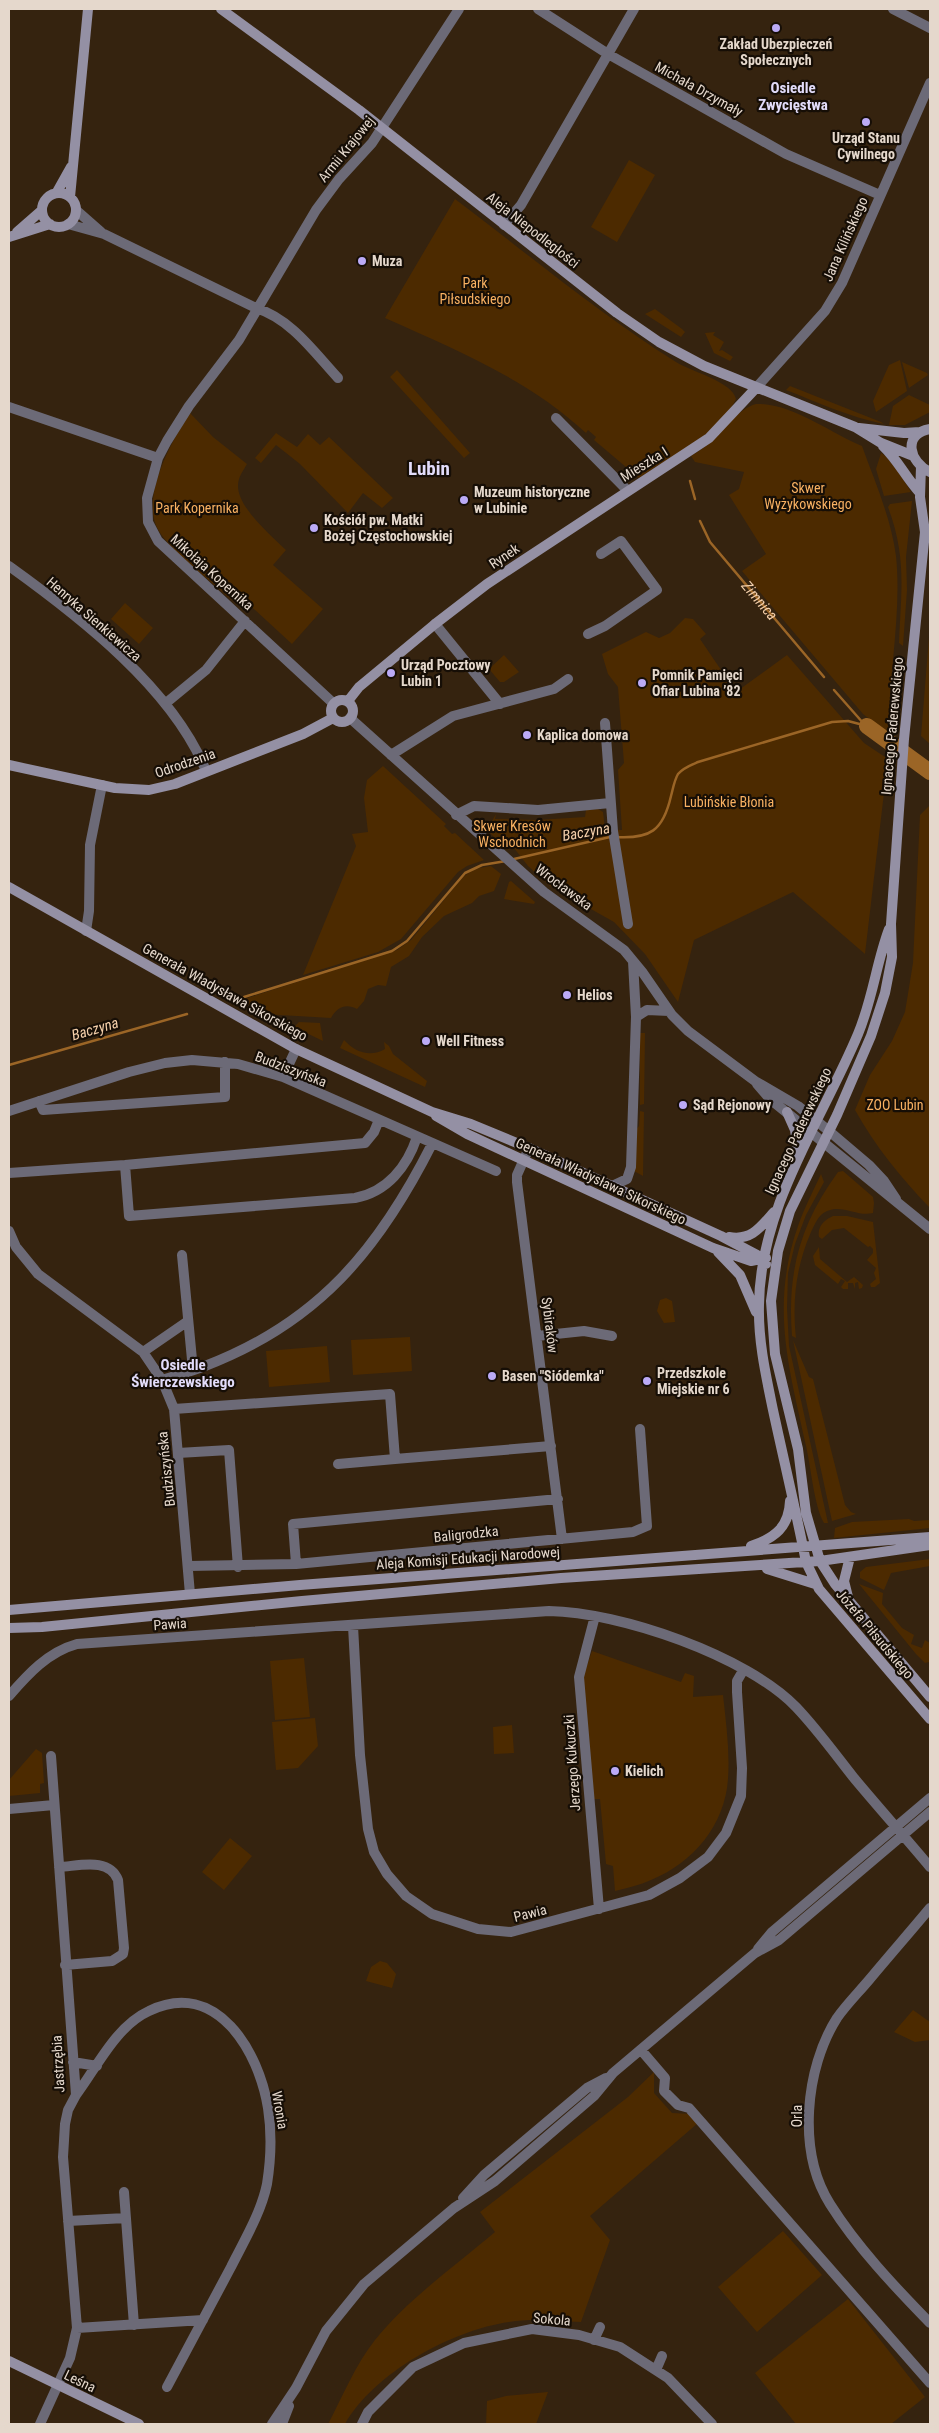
<svg xmlns="http://www.w3.org/2000/svg" width="939" height="2433" font-family="'Roboto Condensed',sans-serif">
	<style>
		.green { fill: #4c2a00 }
		.lines { fill: none; stroke-linecap: round; stroke-linejoin: round }
		.stream { stroke: #9b6526; stroke-width: 2.5 }
		.river { stroke: #9b6526; stroke-width: 16 }
		.street { stroke: #6c6a77; stroke-width: 10 }
		.secondary { stroke: #9490a4; stroke-width: 10 }
		.poi-dot { fill: #bbaaf6; stroke: #160e06; stroke-width: 2 }
		.labels { text-anchor: middle; dominant-baseline: central; stroke-width: 4.5; stroke-linejoin: round; paint-order: stroke }
		.poi-label { font-size: 14px; font-weight: bold; fill: #e5d8cc; stroke: #160e06; text-anchor: start }
		.street-label { font-size: 14px; fill: #e5d8cc; stroke: #160e06 }
		.park-label { font-size: 14px; fill: #f9b162; stroke: #160e06 }
		.neighbourhood-label { font-size: 15px; font-weight: bold; fill: #e2dcfa; stroke: #160e06 }
		.water-label { font-size: 15px; font-style: italic; fill: #f4cfaa; stroke: #160e06 }
		.district-label { font-size: 19px; font-weight: bold; fill: #e2dcfa; stroke: #160e06 }
	</style>
	<rect width="100%" height="100%" fill="#35230f"/>
	<path class="green" d="M629,160L655,175L617,242L591,227Z
		M455,199C528,254 598,313 676,362C690,371 733,382 736,399C720,433 669,458 639,478L594,440L596,437L588,430L586,433C528,379 456,350 385,318Z
		M655,309L682,329L685,332L681,337L645,314Z
		M715,332L713,335L724,342L719,351L722,350L733,357L730,361L714,353L705,333Z
		M900,360L907,391L876,412L873,401L889,365Z
		M902,362L927,373L928,375L909,388Z
		M397,370L470,453L464,458L390,377Z
		M790,386L881,422L884,424C849,417 817,402 786,390Z
		M909,395L930,405V412L905,425H889L893,406Z
		M756,404C792,403 830,433 862,446C875,482 891,518 896,556C902,615 888,675 889,734L863,714L742,571L766,554L729,495L739,489L744,472L695,462L691,456C699,451 707,446 714,439C727,427 738,409 756,404Z
		M190,413L213,437L247,464C243,471 238,477 238,486C238,508 271,535 286,550L273,565L323,609L292,644L243,599L237,604L228,597C210,580 170,550 159,531C139,499 172,440 190,413Z
		M276,433L297,447L308,434L320,445L329,437L393,498L382,508L363,493L348,513L300,464L276,445L261,463L255,458Z
		M881,453C890,457 905,482 911,492L884,496L876,469Z
		M912,501L906,557L907,590L903,646L899,643C901,591 907,558 888,507L890,504Z
		M125,603L153,628L139,644L111,619Z
		M685,618L693,619L706,634L700,639L736,692L787,655L864,743L888,759L865,954L793,892L694,940L678,1002L645,954L614,922L550,886L528,866L514,848L507,850L487,830L496,814L495,819L537,820L585,817L586,810L598,809L603,812L605,829L622,830L618,770L624,763L618,687L608,674L602,654L646,632L659,638L670,633Z
		M930,625V744L921,736Z
		M504,655L519,672L504,682H500L489,669Z
		M383,766L446,824L444,826L452,834L455,833L484,860L467,866L458,872L401,939L378,952L303,975L356,846L352,834L368,832L364,798L367,780Z
		M930,805V1208C901,1178 875,1146 855,1110L870,1075L892,1041L905,1012L913,963L920,815Z
		M491,866L501,874L494,891L479,896L472,903L444,916L422,937L409,956L391,967L386,986L378,985L368,989L364,1001L357,1009C346,1003 337,1007 331,1018L263,1014L241,1000L397,950L411,940L463,877L474,869Z
		M511,881L535,902L534,904L504,899L509,882Z
		M299,1022L320,1023L323,1041L294,1027Z
		M640,1033H645L644,1104L640,1105Z
		M344,1040C355,1052 370,1058 385,1049L384,1042L389,1046L393,1054L427,1081L425,1087L340,1048Z
		M640,1111L644,1112L643,1176L634,1171L635,1131L639,1126Z
		M843,1171L873,1197L874,1203L873,1213C858,1217 842,1204 827,1211C818,1215 815,1224 811,1232C796,1267 792,1300 796,1338L792,1336C787,1272 800,1224 838,1172Z
		M821,1174L824,1182L806,1215L795,1244L788,1273L787,1308L789,1346L828,1523H824C814,1506 811,1467 806,1446C789,1368 770,1306 798,1226C804,1209 813,1191 821,1174Z
		M833,1216H847L873,1222L880,1283L875,1287H871L870,1284L876,1279L874,1273L876,1268L867,1260L873,1253V1249L870,1246L868,1247L844,1228L832,1230L822,1239L819,1237C817,1227 824,1220 833,1216Z
		M819,1247L820,1259L847,1282L854,1277L863,1285L862,1288L859,1289L858,1282L855,1283V1289L853,1283H848V1289H843L841,1287L845,1281L841,1279L838,1284L815,1265L813,1256Z
		M666,1298L672,1301L675,1322L664,1323L657,1311L660,1300Z
		M410,1337L412,1371L353,1375L351,1340Z
		M793,1340L809,1377L813,1379L845,1505L851,1512L856,1514L832,1521Z
		M327,1346L330,1382L269,1387L266,1351Z
		M909,1519L914,1521L930,1520V1528L834,1538L835,1528L852,1522Z
		M930,1559V1566L891,1573L884,1590L860,1578V1572L866,1567Z
		M859,1584L883,1593L882,1604L902,1628L914,1635L911,1644L922,1648L925,1640L930,1643L929,1662L925,1663L916,1654Z
		M592,1651L681,1682L685,1673L694,1676L693,1697L723,1695C726,1723 730,1751 728,1779C725,1825 693,1863 651,1880C640,1885 627,1888 615,1891L613,1866L606,1864L600,1799H593L583,1677Z
		M304,1658L310,1717L275,1720L270,1661Z
		M315,1718L318,1746L298,1768L276,1770L272,1722Z
		M512,1725L514,1753L494,1754L493,1727Z
		M36,1749L42,1753L44,1783L40,1784V1793L9,1796V1780Z
		M230,1838L252,1856L224,1890L202,1872Z
		M380,1961L387,1963L396,1974L392,1988L366,1981L371,1967Z
		M913,2010L930,2022V2040L915,2042L894,2032Z
		M654,2072V2093L672,2113L691,2114L698,2123L590,2216L610,2240L581,2322C557,2321 532,2318 509,2322C452,2330 374,2373 345,2424H328C343,2396 355,2365 375,2340C407,2300 456,2265 495,2232L480,2212L628,2097Z
		M783,2231L822,2275L757,2332L718,2287Z
		M848,2299L925,2397L891,2424H796L755,2373Z
		M548,2392L536,2424H486L487,2401L506,2396Z"/>
	<g class="lines">
		<g class="stream">
			<path d="M690,481L695,499"/>
			<path id="s1" d="M700,521L710,542L824,677"/>
			<path d="M834,690L864,724"/>
			<path d="M616,837C650,839 663,831 671,796C673,789 674,781 678,774C683,768 691,765 698,762L832,722L848,721L867,726"/>
			<path d="M514,859L610,837"/>
			<path d="M244,997L392,951L407,941L465,873L482,865L506,861"/>
			<path d="M9,1065L187,1014"/>
		</g>
		<path class="river" d="M867,726L930,772"/>
		<path class="street" d="M538,9L608,54L786,154L880,195
			M893,9L930,28
			M76,210L101,232
			M68,224L104,234L256,308C291,319 314,352 338,378
			M504,225L521,205L634,9
			M756,388L825,311L842,283L930,83
			M9,407L158,458
			M556,418L627,490
			M9,566C80,617 173,689 206,771
			M435,624L500,704
			M588,634L605,626L657,590L621,541L601,554
			M166,703L206,670L245,621
			M333,703L158,541L148,522L147,498L158,458L167,441L189,406L239,340L316,210L339,179L372,143L459,9
			M350,718L544,892L624,950L643,973L672,1015L688,1031L755,1081L798,1106L829,1131L869,1165L884,1181L896,1199
			M605,723L613,831L628,924
			M391,755L453,716L554,689L568,679
			M456,815L474,806L538,810L610,803
			M86,931L89,911L90,845L102,785
			M636,1017L647,1010L669,1011
			M283,1077L296,1049
			M757,1084L770,1099L930,1229
			M39,1101L43,1110L225,1097V1062
			M9,1111L129,1072L165,1063L192,1060L238,1064L283,1077L496,1171
			M529,1148L517,1175V1182L562,1539
			M125,1165L129,1216L355,1198C387,1192 407,1167 417,1137
			M9,1173L125,1165L365,1143L374,1132L379,1120
			M612,1186L627,1179L631,1167L636,1017L633,961
			M9,1231L16,1247L38,1274L143,1352L162,1380L174,1409L190,1594
			M182,1255L193,1370
			M537,1336L584,1331L612,1336
			M143,1352L188,1321
			M162,1380C176,1375 191,1372 205,1366C318,1323 379,1249 432,1144
			M174,1409L390,1394L395,1459L551,1446
			M178,1453L229,1450L238,1567
			M338,1464L395,1459
			M296,1564L293,1524L558,1499
			M189,1566L296,1564L633,1532L647,1526L640,1429
			M595,1616L579,1677L599,1909
			M353,1626L360,1755L368,1829L374,1852L387,1874L406,1896L432,1914L478,1929L511,1932L649,1895L680,1878L708,1857L726,1833L741,1796L742,1768L737,1692V1681L744,1669
			M9,1696C28,1674 48,1652 77,1644L549,1611C620,1612 747,1656 796,1707C817,1729 835,1754 854,1778C879,1808 905,1837 930,1867
			M9,1809L54,1805
			M59,1867C79,1866 109,1857 118,1880L124,1948L123,1954L112,1961L65,1965
			M930,1908C910,1932 889,1956 869,1980C858,1993 846,2005 837,2018C805,2068 797,2152 830,2204C857,2247 894,2286 930,2323
			M758,1949L772,1932L930,1798
			M641,2050L665,2078L664,2091L678,2105L689,2108L930,2383
			M73,2062L97,2066
			M76,2095C97,2067 116,2026 149,2011C217,1978 259,2052 268,2108C272,2134 271,2159 267,2184C261,2213 244,2241 231,2267C210,2307 188,2347 167,2387
			M124,2192L134,2325
			M463,2198L484,2175L587,2088L606,2078
			M68,2221L126,2218
			M77,2328L203,2320
			M594,2340L600,2327
			M656,2370L662,2356
			M40,2424L70,2358L77,2328L63,2157L65,2124L68,2110L76,2095L51,1756
			M272,2424L296,2388L326,2331L364,2284L454,2208L495,2181L594,2096L613,2073L755,1953L779,1940L930,1812
			M282,2424L289,2406
			M362,2424L368,2412L413,2367L464,2343L532,2329L579,2335L620,2347L668,2378L712,2424"/>
		<path class="secondary" d="M221,9L359,110L617,313L659,342L704,366L855,427L881,443L911,455
			M57,192L71,167
			M42 210a17 17 0 1 1 34 0a17 17 0 1 1-34 0Z
			M70,197L88,9
			M17,232L41,211
			M9,237L50,224
			M859,428L904,433L920,432
			M930,429C902,434 909,462 930,472
			M883,446C898,460 906,478 920,493
			M921,467L920,497L925,532L904,739L891,924L892,957L885,993L871,1036L837,1115L790,1211L778,1251L771,1301L775,1354L798,1449L806,1513L820,1561L835,1584L930,1697
			M331 711a11 11 0 1 1 22 0a11 11 0 1 1-22 0Z
			M348,701L359,687L435,624L487,584L709,438L756,388
			M9,765L115,788L149,790L175,784L303,734L333,718
			M9,887L296,1049L432,1112L471,1124L529,1148L721,1236L757,1255L766,1264
			M889,929C876,964 873,998 858,1034C821,1122 760,1206 759,1305C758,1341 766,1376 773,1410C784,1461 796,1511 806,1562L819,1589L930,1719
			M787,1112L795,1130L799,1156
			M436,1116L467,1134L713,1248L751,1261L766,1258
			M729,1237C751,1241 760,1228 774,1212
			M718,1252L740,1275L756,1312
			M751,1546C775,1538 789,1527 790,1501
			M767,1569L815,1584
			M848,1597L844,1581L850,1557
			M9,1610L300,1585L930,1537
			M9,1628L42,1627L302,1601L561,1578L820,1561L930,1545
			M9,2361L139,2424"/>
	</g>
	<g class="poi-dot">
		<circle cx="776" cy="28" r="5"/>
		<circle cx="866" cy="122" r="5"/>
		<circle cx="362" cy="261" r="5"/>
		<circle cx="464" cy="500" r="5"/>
		<circle cx="314" cy="528" r="5"/>
		<circle cx="391" cy="673" r="5"/>
		<circle cx="642" cy="683" r="5"/>
		<circle cx="527" cy="735" r="5"/>
		<circle cx="567" cy="995" r="5"/>
		<circle cx="426" cy="1041" r="5"/>
		<circle cx="683" cy="1105" r="5"/>
		<circle cx="492" cy="1376" r="5"/>
		<circle cx="647" cy="1381" r="5"/>
		<circle cx="615" cy="1771" r="5"/>
	</g>
	<g class="labels">
		<g class="poi-label">
			<text x="776" y="44" text-anchor="middle">Zakład Ubezpieczeń<tspan x="776" dy="16">Społecznych</tspan></text>
			<text x="866" y="138" text-anchor="middle">Urząd Stanu<tspan x="866" dy="16">Cywilnego</tspan></text>
			<text x="372" y="261">Muza</text>
			<text x="474" y="492">Muzeum historyczne<tspan x="474" dy="16">w Lubinie</tspan></text>
			<text x="324" y="520">Kościół pw. Matki<tspan x="324" dy="16">Bożej Częstochowskiej</tspan></text>
			<text x="401" y="665">Urząd Pocztowy<tspan x="401" dy="16">Lubin 1</tspan></text>
			<text x="652" y="675">Pomnik Pamięci<tspan x="652" dy="16">Ofiar Lubina ’82</tspan></text>
			<text x="537" y="735">Kaplica domowa</text>
			<text x="577" y="995">Helios</text>
			<text x="436" y="1041">Well Fitness</text>
			<text x="693" y="1105">Sąd Rejonowy</text>
			<text x="657" y="1373">Przedszkole<tspan x="657" dy="16">Miejskie nr 6</tspan></text>
			<text x="502" y="1376">Basen "Siódemka"</text>
			<text x="625" y="1771">Kielich</text>
		</g>
		<g class="street-label">
			<text transform="translate(699 89) rotate(29)">Michała Drzymały</text>
			<text transform="translate(346 149) rotate(-51)">Armii Krajowej</text>
			<text transform="translate(533 230) rotate(38)">Aleja Niepodległości</text>
			<text transform="translate(845 239) rotate(-66)">Jana Kilińskiego</text>
			<text transform="translate(644 464) rotate(-32)">Mieszka I</text>
			<text transform="translate(504 556) rotate(-34)">Rynek</text>
			<text transform="translate(212 572) rotate(42)">Mikołaja Kopernika</text>
			<text transform="translate(94 619) rotate(41)">Henryka Sienkiewicza</text>
			<text transform="translate(892 726) rotate(-85)">Ignacego Paderewskiego</text>
			<text transform="translate(185 763) rotate(-19)">Odrodzenia</text>
			<text transform="translate(564 887) rotate(37)">Wrocławska</text>
			<text transform="translate(225 992) rotate(29)">Generała Władysława Sikorskiego</text>
			<text transform="translate(291 1069) rotate(21)">Budziszyńska</text>
			<text transform="translate(798 1131) rotate(-65)">Ignacego Paderewskiego</text>
			<text transform="translate(601 1181) rotate(25)">Generała Władysława Sikorskiego</text>
			<text transform="translate(550 1325) rotate(83)">Sybiraków</text>
			<text transform="translate(166 1469) rotate(-96)">Budziszyńska</text>
			<text transform="translate(466 1534) rotate(-6)">Baligrodzka</text>
			<text transform="translate(468 1558) rotate(-4)">Aleja Komisji Edukacji Narodowej</text>
			<text transform="translate(170 1624) rotate(-4)">Pawia</text>
			<text transform="translate(875 1634) rotate(50)">Józefa Piłsudskiego</text>
			<text transform="translate(572 1763) rotate(-94)">Jerzego Kukuczki</text>
			<text transform="translate(530 1913) rotate(-14)">Pawia</text>
			<text transform="translate(58 2064) rotate(-93)">Jastrzębia</text>
			<text transform="translate(280 2110) rotate(80)">Wronia</text>
			<text transform="translate(797 2116) rotate(-90)">Orla</text>
			<text transform="translate(552 2319) rotate(5)">Sokola</text>
			<text transform="translate(80 2381) rotate(26)">Leśna</text>
		</g>
		<g class="park-label">
			<text x="475" y="283">Park<tspan x="475" dy="16">Piłsudskiego</tspan></text>
			<text x="808" y="488">Skwer<tspan x="808" dy="16">Wyżykowskiego</tspan></text>
			<text x="197" y="508">Park Kopernika</text>
			<text x="729" y="802">Lubińskie Błonia</text>
			<text x="512" y="826">Skwer Kresów<tspan x="512" dy="16">Wschodnich</tspan></text>
			<text x="895" y="1105">ZOO Lubin</text>
		</g>
		<g class="neighbourhood-label">
			<text x="793" y="88">Osiedle<tspan x="793" dy="17">Zwycięstwa</tspan></text>
			<text x="183" y="1365">Osiedle<tspan x="183" dy="17">Świerczewskiego</tspan></text>
		</g>
		<g class="water-label">
			<text stroke="none"><textPath href="#s1" startOffset="100">Zimnica</textPath></text>
			<text transform="translate(586 832) rotate(-10)">Baczyna</text>
			<text transform="translate(95 1029) rotate(-16)">Baczyna</text>
		</g>
		<g class="district-label">
			<text x="429" y="468">Lubin</text>
		</g>
	</g>
	<rect width="939" height="2433" fill="none" stroke="#e5d8cc" stroke-width="20"/>
</svg>
